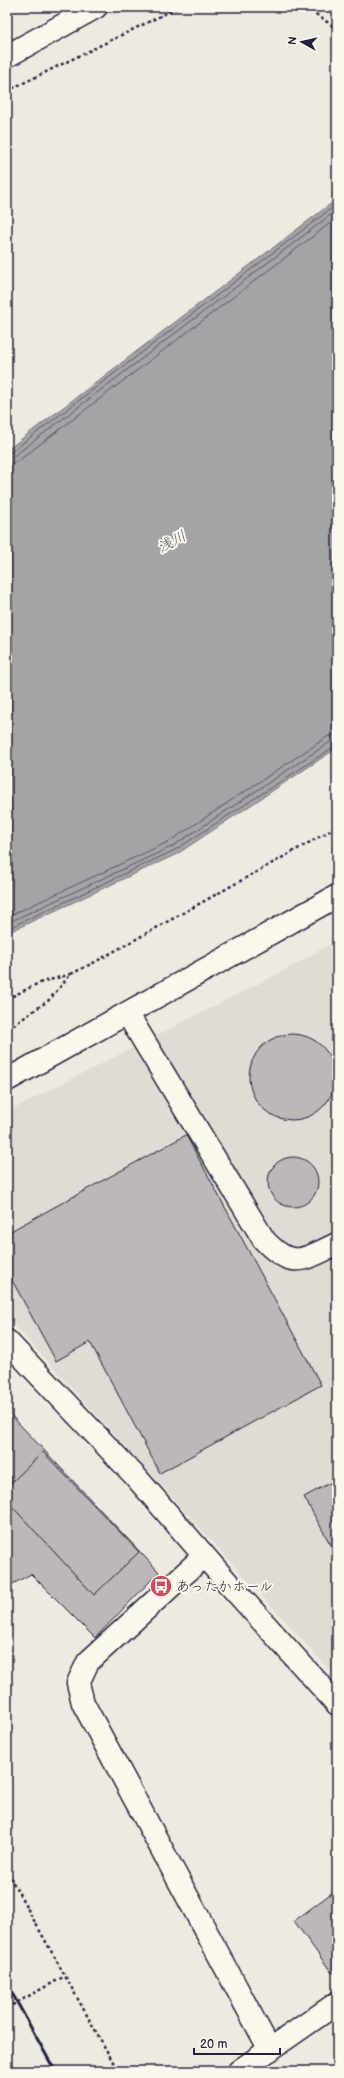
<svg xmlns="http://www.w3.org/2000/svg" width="344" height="2078" font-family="'Balsamiq Sans','Klee One',sans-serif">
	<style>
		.built { fill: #dfdbd5 }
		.water { fill: #a6a3a7; stroke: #716f7c }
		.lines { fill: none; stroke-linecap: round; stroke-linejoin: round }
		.shore { stroke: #575666; stroke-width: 1 }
		.building { fill: #bcb8b8; stroke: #22223b }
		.minor-casing { stroke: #22223b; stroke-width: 25 }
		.path { stroke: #22223b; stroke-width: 2.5; stroke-dasharray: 3 3; stroke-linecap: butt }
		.minor { stroke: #fbf7ec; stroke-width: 22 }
		.rail { stroke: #22223b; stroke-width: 3 }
		.labels { text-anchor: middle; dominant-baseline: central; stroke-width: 4; stroke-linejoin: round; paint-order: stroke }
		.poi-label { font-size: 14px; fill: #22223b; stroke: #fbf7ec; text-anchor: start }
		.water-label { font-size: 15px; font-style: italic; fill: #575666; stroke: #fbf7ec }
	</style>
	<rect width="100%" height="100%" fill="#eeeae2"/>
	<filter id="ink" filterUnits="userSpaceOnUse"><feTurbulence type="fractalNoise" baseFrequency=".025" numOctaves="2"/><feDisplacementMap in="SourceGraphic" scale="8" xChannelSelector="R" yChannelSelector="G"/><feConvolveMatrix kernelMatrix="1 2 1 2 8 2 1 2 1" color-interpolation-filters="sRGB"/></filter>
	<g filter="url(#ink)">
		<path class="built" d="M337,940V1678L7,1317V1112L295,965Z"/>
		<path class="water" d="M337,199V748L177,854L7,933V450Z"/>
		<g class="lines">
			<path class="shore" d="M7,453L11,452L337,204
				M7,458L14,456L337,210
				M7,464L18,461L337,218
				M7,917L170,841L327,737L337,734
				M7,923L173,846L330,742L337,740
				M7,929L175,850L337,745"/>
		</g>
		<path class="building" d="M249 1077a43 43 0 1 1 86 0a43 43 0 1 1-86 0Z
			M186,1135L321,1385L160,1473L90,1342L56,1361L7,1271V1233Z
			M268 1182a25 25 0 1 1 50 0a25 25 0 1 1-50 0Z
			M7,1411L159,1572L95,1638L31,1574L7,1587Z
			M43,1452L139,1552L94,1595L7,1501V1487Z
			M337,1479V1556L304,1497Z
			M337,1889V1970L332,1973L294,1921Z"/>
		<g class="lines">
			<g class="minor-casing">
				<path id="minor" d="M7,56L96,7
					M127,1013L264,1240C293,1271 304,1259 337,1244
					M7,1080L337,896
					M7,1341L135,1476L227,1582L337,1704
					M204,1556L88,1662L78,1683L83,1703L270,2050
					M239,2071L337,2003"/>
			</g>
			<path class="path" d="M306,7L337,29
				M7,91L179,7
				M71,974L95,962L337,827
				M7,999L39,983L71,974L49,1000L7,1030
				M7,1872L118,2071
				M7,2008L65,1976"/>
			<use href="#minor" class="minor"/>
			<path class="rail" d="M7,1984L55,2071"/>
		</g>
	</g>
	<defs>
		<g id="bus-disc" transform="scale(1.15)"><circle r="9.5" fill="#d1495b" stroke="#fbf7ec"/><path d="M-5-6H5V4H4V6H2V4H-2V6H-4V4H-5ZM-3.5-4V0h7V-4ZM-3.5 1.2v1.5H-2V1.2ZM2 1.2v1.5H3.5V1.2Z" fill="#fff"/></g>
	</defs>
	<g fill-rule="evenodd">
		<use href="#bus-disc" x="161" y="1586"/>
	</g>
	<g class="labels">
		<g class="poi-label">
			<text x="176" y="1586">あったかホール</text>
		</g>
		<g class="water-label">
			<text transform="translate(172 542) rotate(-29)">浅川</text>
		</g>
	</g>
	<rect width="344" height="2078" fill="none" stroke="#fbf7ec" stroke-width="24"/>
	<rect x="12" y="12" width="320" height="2054" fill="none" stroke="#22223b" stroke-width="1.5" filter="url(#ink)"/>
	<g transform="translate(302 42) rotate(278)" stroke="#fbf7ec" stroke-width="3" paint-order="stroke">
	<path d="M0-3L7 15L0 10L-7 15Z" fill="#22223b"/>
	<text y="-6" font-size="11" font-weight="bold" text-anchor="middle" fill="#22223b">N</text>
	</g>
	<path d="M194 2048v6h86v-6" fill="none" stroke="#22223b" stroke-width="2"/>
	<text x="200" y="2048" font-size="12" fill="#22223b" stroke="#fbf7ec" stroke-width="3" paint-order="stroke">20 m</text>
</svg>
